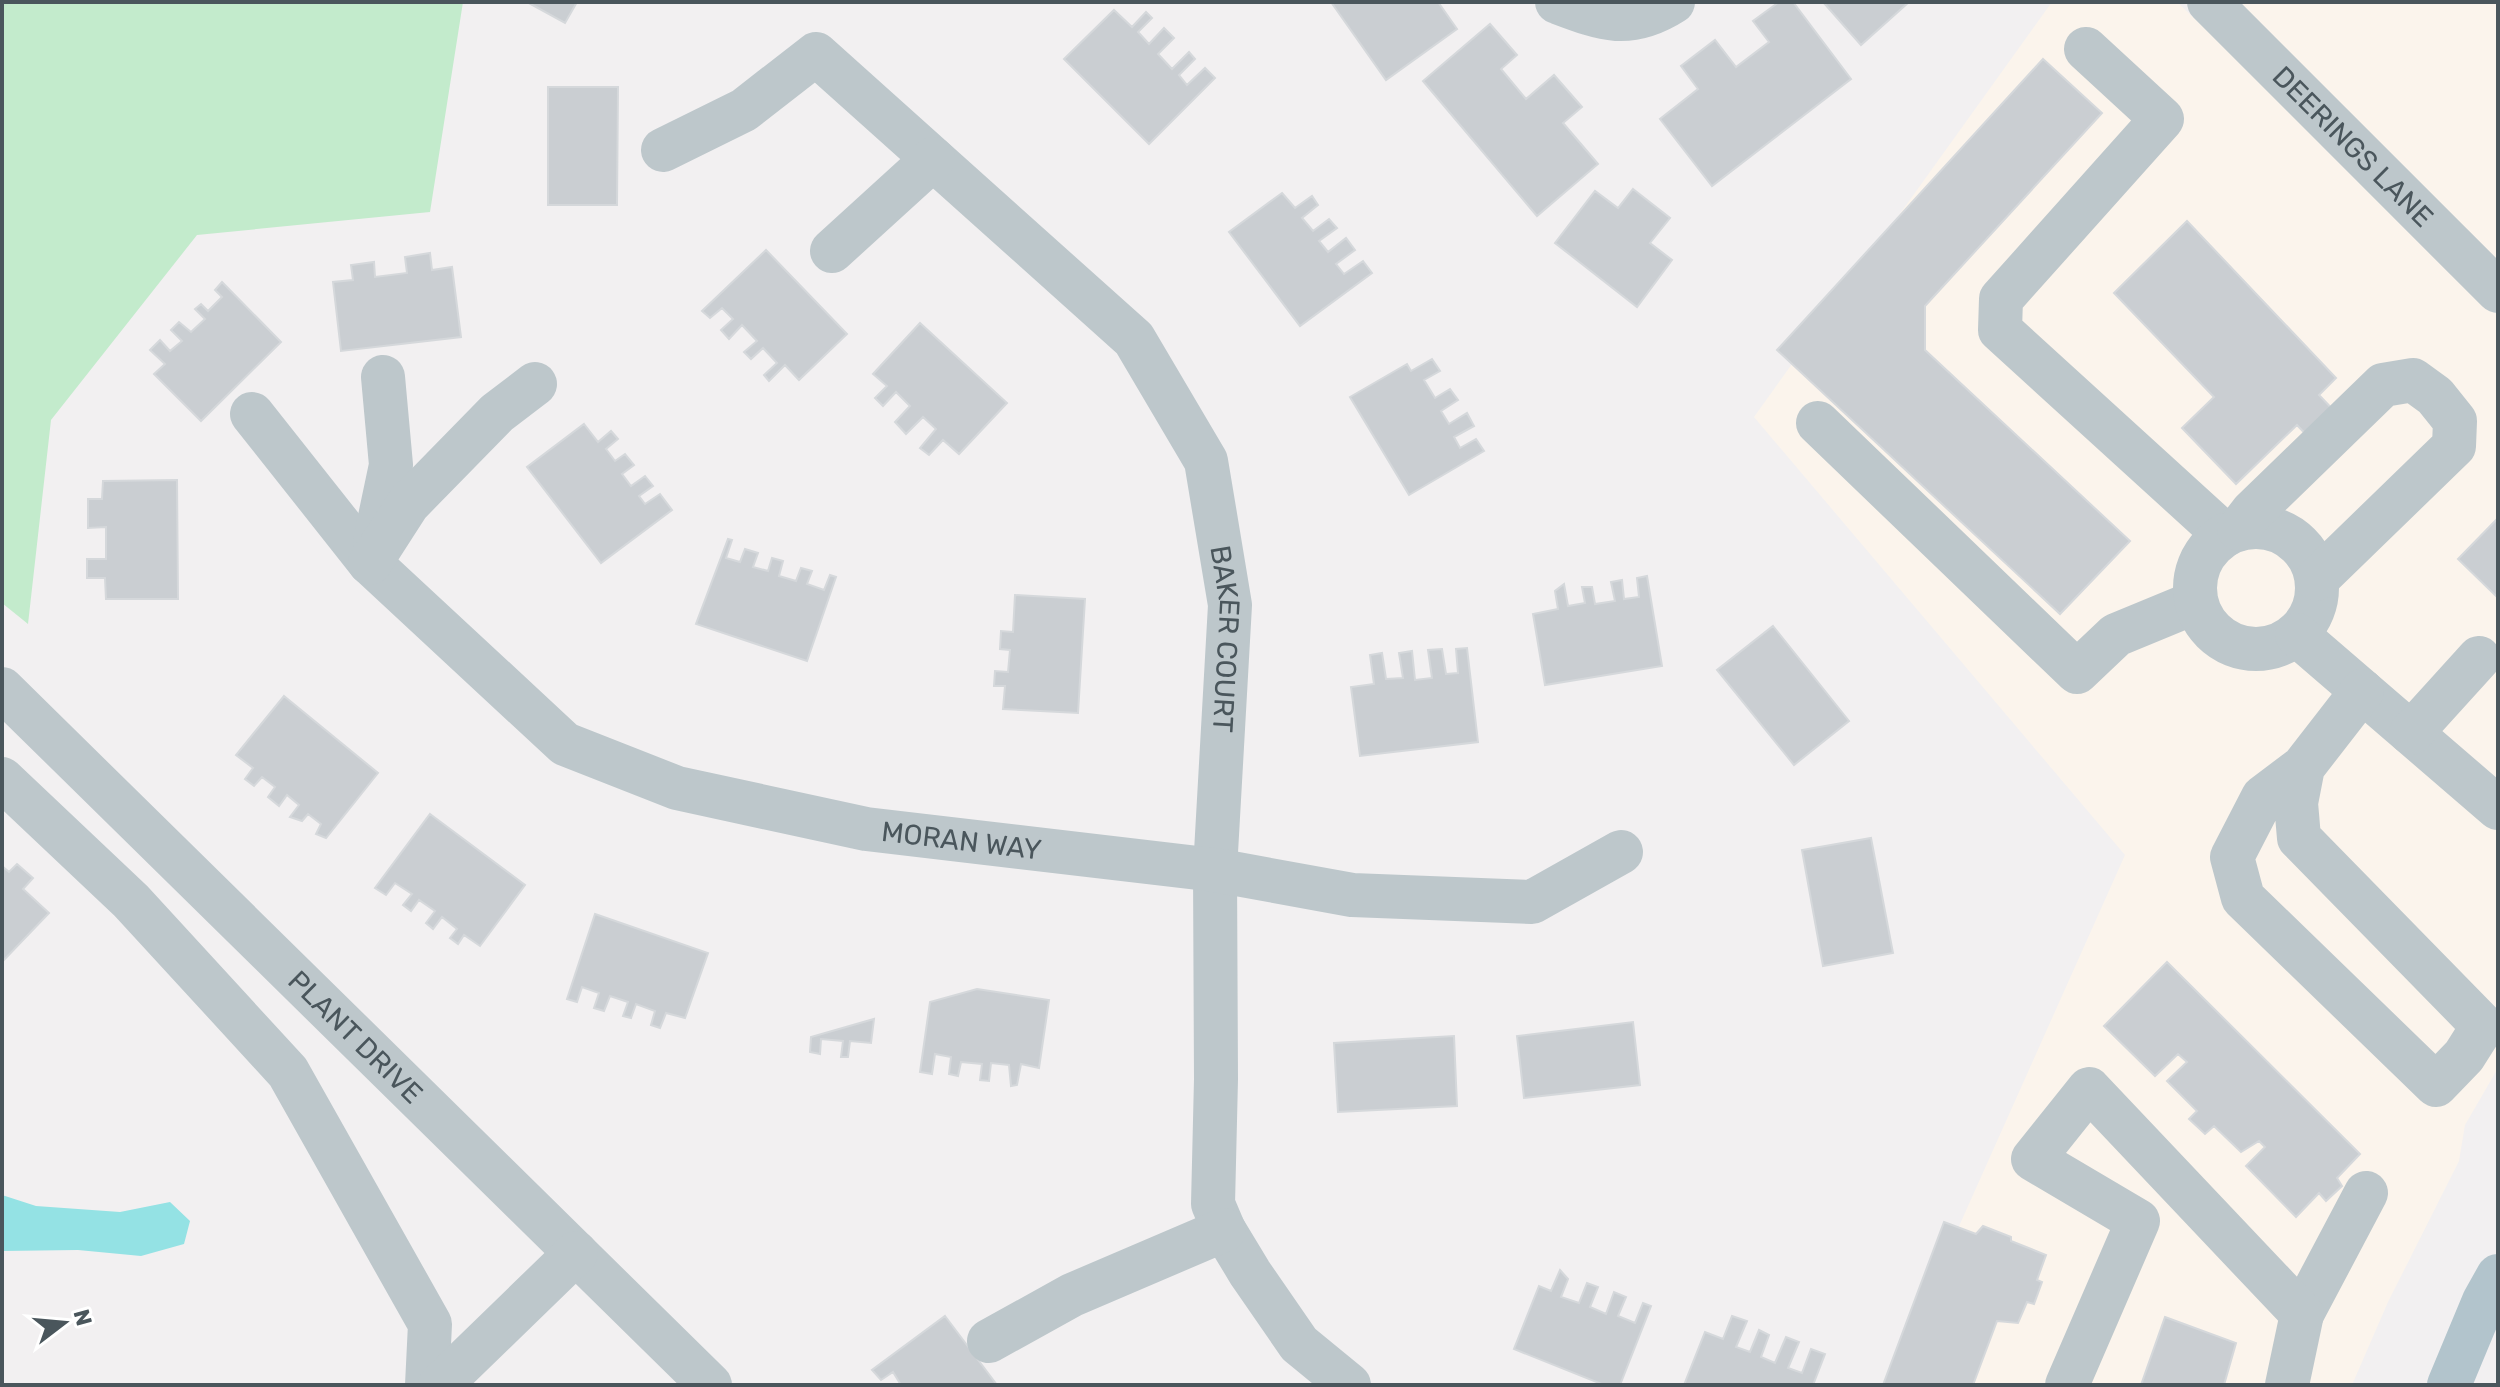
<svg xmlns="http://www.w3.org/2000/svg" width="2500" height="1387" font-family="Rubik,sans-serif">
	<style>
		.commercial { fill: #fbf4ec }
		.green { fill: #c3ebcc }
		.water { fill: #94e2e4 }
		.building { fill: #caced2; stroke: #d5d8db; stroke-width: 2 }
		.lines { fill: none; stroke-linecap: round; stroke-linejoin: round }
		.minor { stroke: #bdc7cb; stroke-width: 44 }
		.major { stroke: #b2c4cc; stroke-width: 44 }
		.labels { text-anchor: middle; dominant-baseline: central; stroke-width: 7; stroke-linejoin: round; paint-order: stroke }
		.street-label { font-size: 28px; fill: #4a565c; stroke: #fff }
	</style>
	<rect width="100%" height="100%" fill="#f2f0f1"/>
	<path class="commercial" d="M2052,2H2177L2329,146L2498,316V1068L2465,1125L2459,1161L2388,1302L2352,1385H1888L2125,855L1754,417Z
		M2236,2H2498V264Z"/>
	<path class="green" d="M2,2H463L430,212L197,235L51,420L28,624L2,603Z"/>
	<path class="water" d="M2,1195L36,1206L120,1212L170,1202L190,1221L184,1244L141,1256L78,1250L2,1251Z"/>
	<path class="building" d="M527,2H577L565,23Z
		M1331,2H1438L1457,29L1386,80Z
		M1779,2H1793L1851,79L1712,186L1660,119L1698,89L1681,66L1715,40L1736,67L1769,42L1753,21Z
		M1823,2H1909L1861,45Z
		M1114,10L1132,27L1146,12L1152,18L1138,32L1149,44L1164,28L1174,38L1158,54L1172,69L1189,52L1195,59L1179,75L1187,85L1205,68L1215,78L1149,144L1064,59Z
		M1490,24L1517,55L1501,69L1526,99L1554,75L1582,107L1563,123L1598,164L1537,216L1423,81Z
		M2043,59L2102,113L1925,306V350L2130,541L2060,614L1777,350Z
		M548,87H618L617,205H548Z
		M1633,189L1670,218L1650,243L1672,260L1637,307L1555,243L1595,191L1618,208Z
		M1282,193L1295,208L1312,196L1318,205L1302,218L1313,231L1329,219L1337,228L1319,241L1328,252L1346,238L1355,250L1336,264L1344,274L1363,261L1372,273L1300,326L1229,232Z
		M2187,221L2336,378L2319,395L2340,417L2313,442L2297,425L2236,484L2182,428L2214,397L2114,293Z
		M766,250L847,334L799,380L785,365L769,381L764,375L777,363L763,348L751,359L744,352L757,341L742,325L729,339L721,330L733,319L722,308L710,318L702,311Z
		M430,253L432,270L452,267L461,337L341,351L333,282L353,280L351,265L374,262L375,277L407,273L405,257Z
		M222,282L281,342L201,421L154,374L165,364L150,350L160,340L170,351L182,341L171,330L179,322L191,332L205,319L195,309L201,304L208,311L222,297L215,290Z
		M920,323L1007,403L959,454L943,440L929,455L920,448L936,429L923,417L906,434L895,422L910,406L896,392L883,406L875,398L887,386L873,374Z
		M1432,359L1440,371L1424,380L1435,398L1450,389L1458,400L1441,411L1449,424L1467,413L1474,426L1454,437L1460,448L1476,439L1484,451L1409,495L1350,397L1407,364L1411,371Z
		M584,424L598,442L611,431L618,439L606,449L615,461L625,454L634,465L622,474L631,486L645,476L653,486L639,496L645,504L660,494L672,510L601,563L527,467Z
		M177,480L178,599H106L105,578H87V559H106V527L88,528V499H102L103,481Z
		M2498,518V598L2458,559Z
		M728,539L732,540L726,558L740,562L745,549L758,553L753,567L768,571L772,558L783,561L779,576L796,581L801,568L812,571L807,584L824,590L830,575L836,577L807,661L696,624Z
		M1647,576L1662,666L1545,685L1533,614L1558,609L1555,591L1564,584L1568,606L1585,603L1582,587H1592L1595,604L1615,601L1611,582L1622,580L1624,599L1639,597L1637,578Z
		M1015,595L1085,599L1078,713L1003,709L1005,686H994L995,671L1008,672L1010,650L1000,649L1001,631L1013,632Z
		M1773,626L1849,721L1794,765L1717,670Z
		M1467,648L1478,742L1360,756L1351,687L1374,684L1370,655L1382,653L1386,679L1403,678L1399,653L1412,651L1415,680L1432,678L1428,650L1442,649L1446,674L1458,673L1456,649Z
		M284,696L378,773L326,838L316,834L321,824L308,814L302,821L290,817L299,805L287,795L279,806L268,797L275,787L262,777L254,786L245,779L253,768L236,755Z
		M430,814L525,885L480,946L464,935L458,944L450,938L457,929L442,917L433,929L426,923L435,911L419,900L411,911L403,905L412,894L395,883L386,895L375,888Z
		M1871,838L1893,953L1823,966L1802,850Z
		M17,864L33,878L23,889L49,913L2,962V866L9,872Z
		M595,914L708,953L685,1018L666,1013L660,1028L651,1025L655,1011L636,1004L631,1018L623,1016L628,1002L610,996L604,1011L594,1008L599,993L582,987L577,1002L567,999Z
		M2167,962L2360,1154L2337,1178L2342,1186L2326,1201L2319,1193L2296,1217L2246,1166L2265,1147L2259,1141L2241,1152L2214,1126L2205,1134L2189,1119L2197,1111L2167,1081L2187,1062L2178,1054L2155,1076L2104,1026Z
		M977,989L1049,1000L1039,1068L1021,1064L1017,1085L1011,1086L1009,1065L991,1063L989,1081L980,1080L982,1064L961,1062L958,1076L949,1074L951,1057L935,1054L932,1074L920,1072L930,1002Z
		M874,1019L871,1043L850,1041L848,1057H841L843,1041L821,1039L820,1054L810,1052L811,1037Z
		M1633,1022L1640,1085L1524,1098L1517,1036Z
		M1454,1036L1457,1106L1338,1112L1334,1043Z
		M1944,1222L1976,1234L1983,1226L2011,1237V1241L2046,1255L2037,1280L2042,1282L2034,1304L2027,1302L2018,1323L1997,1321L1973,1385H1883Z
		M1560,1270L1568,1279L1561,1297L1579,1303L1587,1283L1598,1287L1590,1307L1606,1314L1614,1292L1626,1297L1618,1316L1635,1323L1643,1303L1651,1306L1620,1385H1604L1514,1349L1539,1286L1551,1291Z
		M945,1316L997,1385H901L893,1372L881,1380L872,1370Z
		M1732,1316L1747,1321L1736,1347L1750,1352L1759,1330L1769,1335L1761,1357L1775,1363L1786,1337L1799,1342L1788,1368L1802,1373L1811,1349L1825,1354L1813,1385H1684L1705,1332L1723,1339Z
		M2165,1317L2236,1343L2224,1385H2141Z"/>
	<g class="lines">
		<g class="minor">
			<path d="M1557,2C1602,19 1629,30 1673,2"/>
			<path id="s1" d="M2209,2L2498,291"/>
			<path d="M2086,49L2162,119L2001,299L2000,330L2225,535"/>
			<path id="s2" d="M663,150L744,110L816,54L1134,339L1206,461L1230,605L1215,870L1216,1079L1213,1204L1224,1230L1250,1273L1299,1344L1349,1385"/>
			<path d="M832,251L933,159"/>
			<path id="s3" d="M252,414L370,563L565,744L677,788L866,829L1215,870L1352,895L1532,902L1621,852"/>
			<path d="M1818,423L2077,672L2116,635L2196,602"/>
			<circle cx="2256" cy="588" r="61"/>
			<path d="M2239,529L2252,512L2383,385L2413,380L2435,396L2455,421L2454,446L2317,579"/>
			<path d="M375,541L391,465L383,377"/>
			<path d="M370,563L408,504L497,413L535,384"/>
			<path d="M2297,635L2498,808"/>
			<path id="s4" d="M2,689L710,1385"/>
			<path d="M2411,733L2479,658"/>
			<path d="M2303,767L2296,803L2299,838L2483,1026L2464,1056L2436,1085L2243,898L2232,857L2263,797L2303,767L2362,691"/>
			<path d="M2,779L131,901L288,1072L430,1324L427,1385"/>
			<path d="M2302,1314L2366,1193"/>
			<path d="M989,1341L1072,1295L1224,1230"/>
			<path d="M440,1385L576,1253"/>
			<path d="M2067,1385L2138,1221L2033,1159L2089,1089L2302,1314L2287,1385"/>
		</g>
		<path class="major" d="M2449,1385L2484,1301L2498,1276"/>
	</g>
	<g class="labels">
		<g class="street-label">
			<text stroke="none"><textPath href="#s1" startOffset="204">DEERINGS LANE</textPath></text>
			<text stroke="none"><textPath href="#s2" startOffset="930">BAKER COURT</textPath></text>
			<text stroke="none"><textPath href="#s3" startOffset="866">MORAN WAY</textPath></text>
			<text stroke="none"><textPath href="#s4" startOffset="496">PLANT DRIVE</textPath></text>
		</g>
	</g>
	<rect width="2500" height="1387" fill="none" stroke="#4a565c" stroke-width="8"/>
	<g transform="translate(64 1323) rotate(74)" stroke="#ffffff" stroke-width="6" paint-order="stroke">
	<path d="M0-6L14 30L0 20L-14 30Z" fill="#4a565c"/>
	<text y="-12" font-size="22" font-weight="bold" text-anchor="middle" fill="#4a565c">N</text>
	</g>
</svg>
